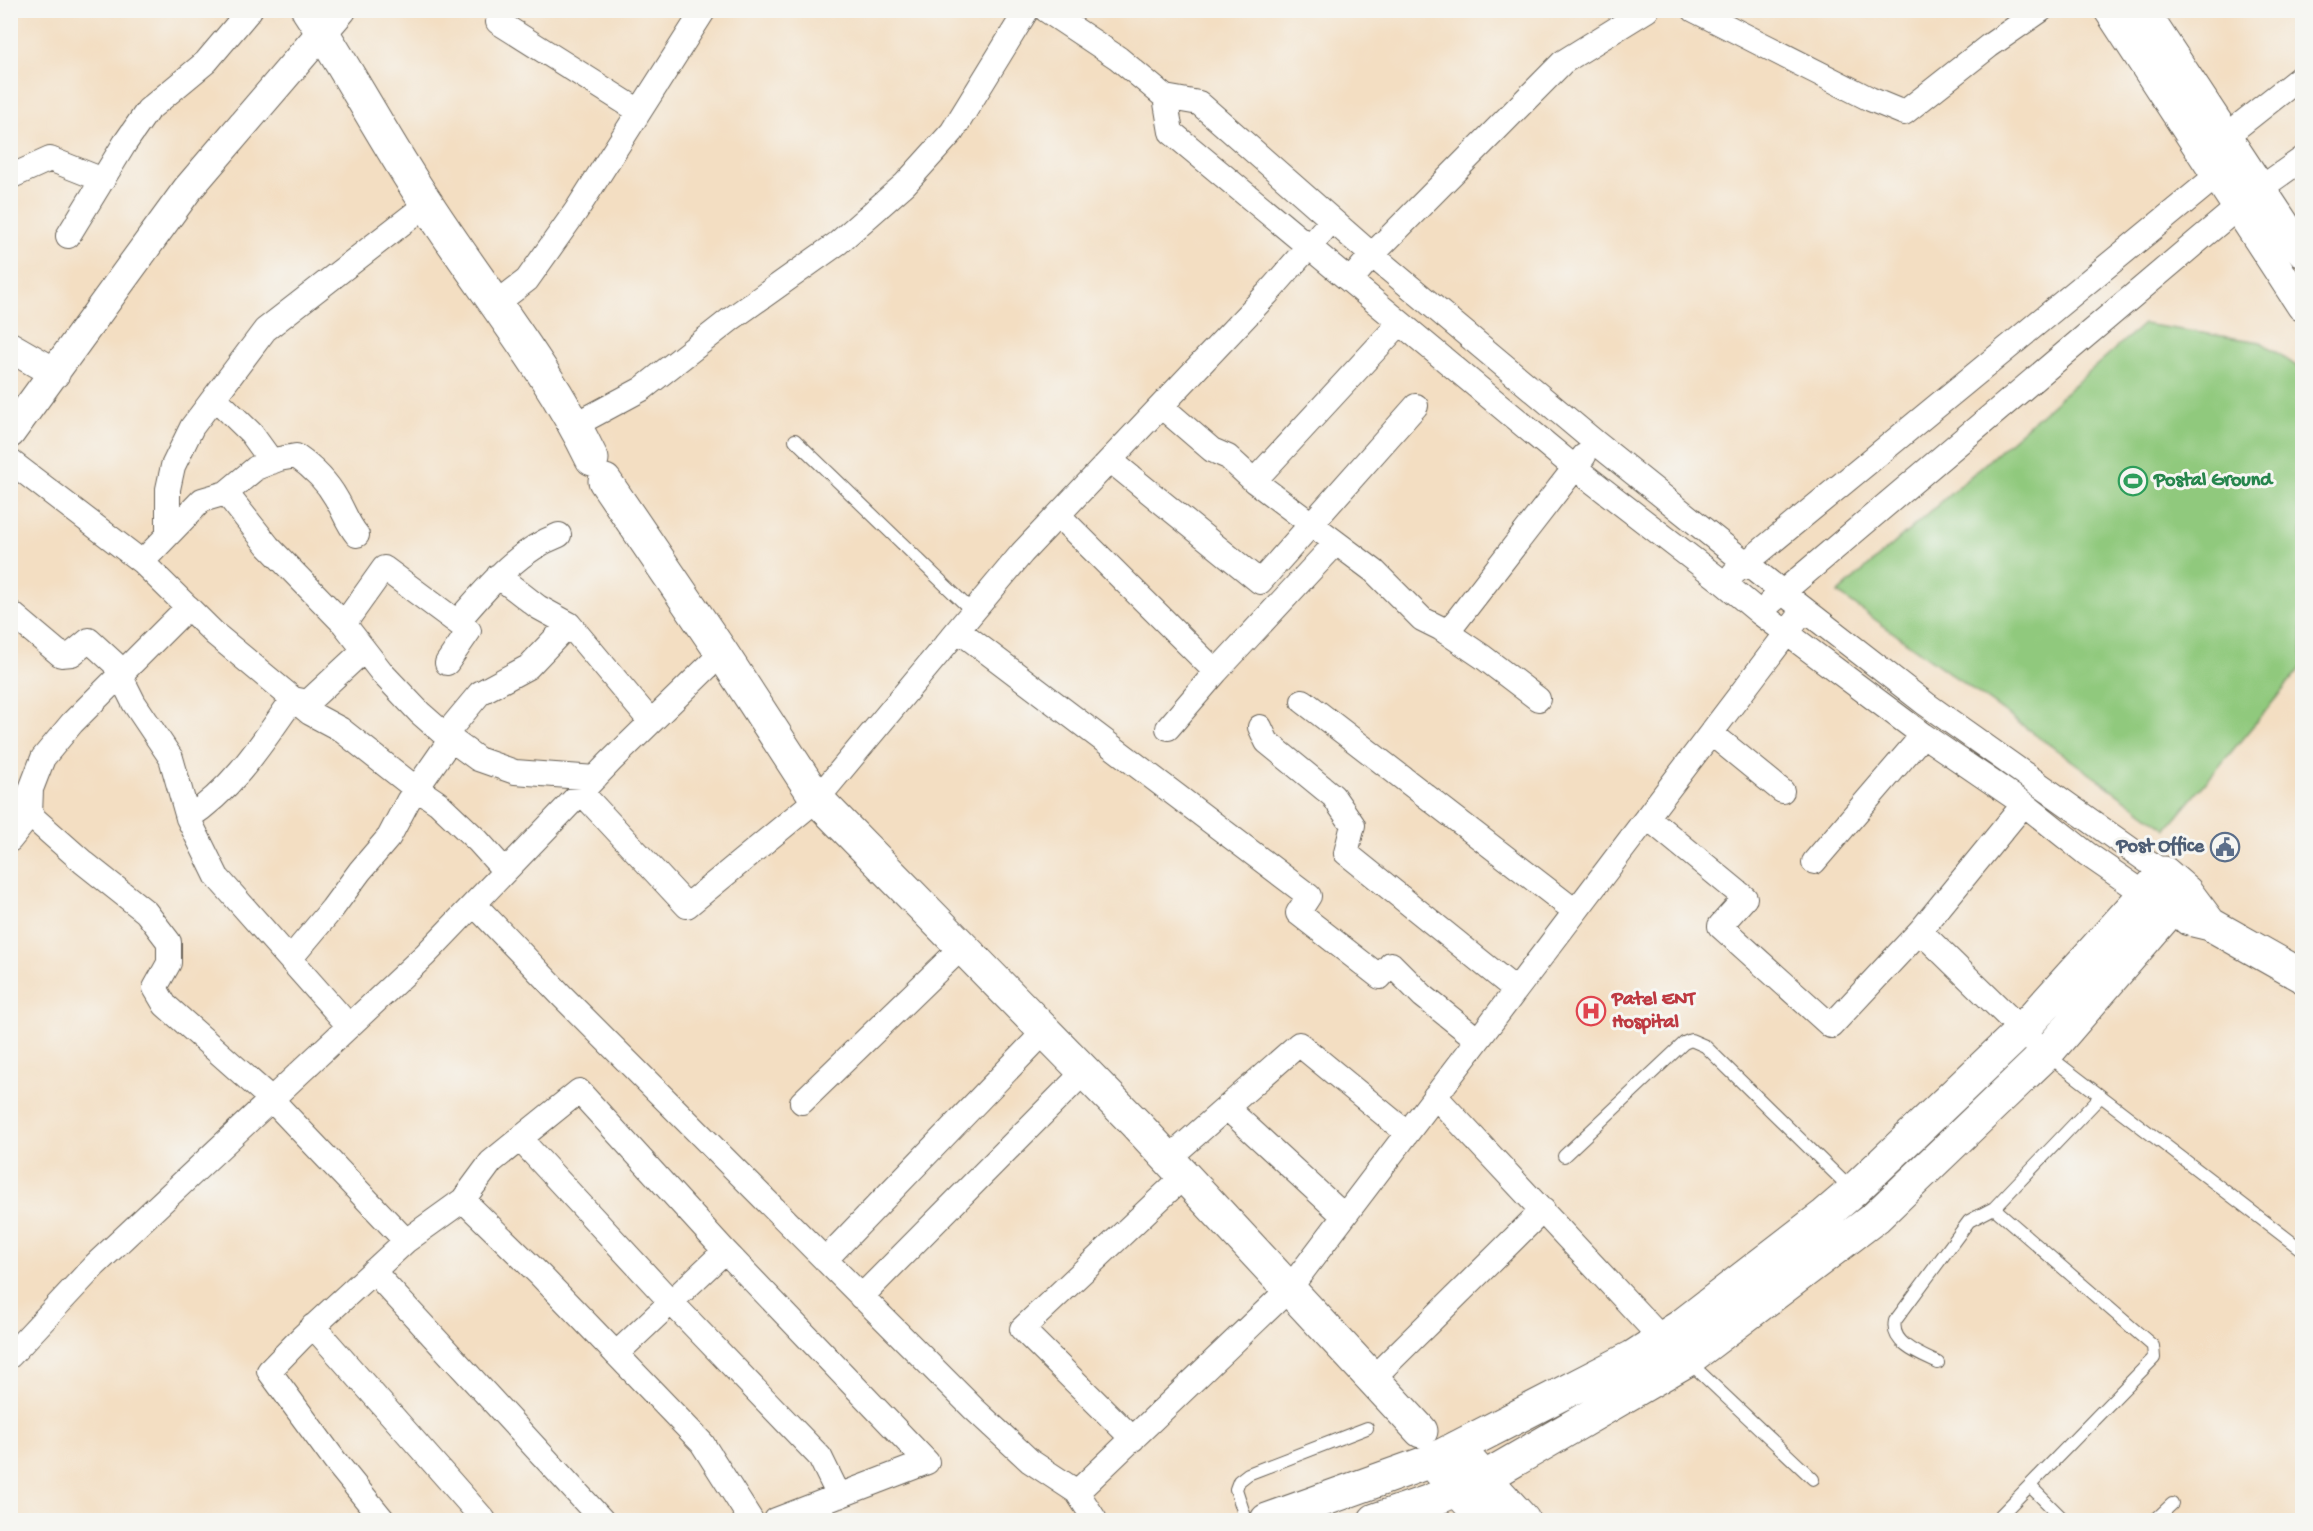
<svg xmlns="http://www.w3.org/2000/svg" width="2313" height="1531" font-family="'Gochi Hand',sans-serif">
	<style>
		.green { fill: #90c97d; stroke: #56724c; stroke-width: 1.5 }
		.lines { fill: none; stroke-linecap: round; stroke-linejoin: round }
		.service-casing { stroke: #676056; stroke-width: 14 }
		.minor-casing { stroke: #676056; stroke-width: 26 }
		.tertiary-casing { stroke: #676056; stroke-width: 32 }
		.secondary-casing { stroke: #676056; stroke-width: 35 }
		.primary-casing { stroke: #676056; stroke-width: 35 }
		.service { stroke: #fff; stroke-width: 12 }
		.minor { stroke: #fff; stroke-width: 24 }
		.tertiary { stroke: #fff; stroke-width: 30 }
		.secondary { stroke: #fff; stroke-width: 33 }
		.primary { stroke: #fff; stroke-width: 33 }
		.labels { text-anchor: middle; dominant-baseline: central; stroke-width: 6; stroke-linejoin: round; paint-order: stroke }
		.leisure-label { font-size: 20px; font-weight: bold; fill: #27864d; stroke: #f6f6f2; text-anchor: start }
		.service-label { font-size: 20px; font-weight: bold; fill: #4e5e75; stroke: #f6f6f2; text-anchor: end }
		.health-label { font-size: 20px; font-weight: bold; fill: #be3a42; stroke: #f6f6f2; text-anchor: start }
	</style>
	<rect width="100%" height="100%" fill="#f6f6f2"/>
	<filter id="ink" filterUnits="userSpaceOnUse"><feTurbulence type="fractalNoise" baseFrequency=".0167" numOctaves="2"/><feDisplacementMap in="SourceGraphic" scale="12" xChannelSelector="R" yChannelSelector="G"/><feConvolveMatrix kernelMatrix="1 2 1 2 8 2 1 2 1" color-interpolation-filters="sRGB"/></filter>
	<filter id="wash" filterUnits="userSpaceOnUse"><feTurbulence type="fractalNoise" baseFrequency=".008" numOctaves="4" result="noise"/><feDisplacementMap in="SourceGraphic" scale="24" xChannelSelector="R" yChannelSelector="G"/><feGaussianBlur stdDeviation="1.35" result="paint"/><feColorMatrix in="noise" values="0 0 0 0 0 0 0 0 0 0 0 0 0 0 0 0 0 1.4 0 .05"/><feComposite in="paint" operator="in"/></filter>
	<g filter="url(#wash)">
		<rect width="100%" height="100%" fill="#f3dec2"/>
		<path class="green" d="M2143,324L2261,342L2302,370V667L2167,829L1838,593Z"/>
	</g>
	<g filter="url(#ink)">
		<g class="lines">
			<g class="service-casing">
				<path id="service" d="M795,440L973,612
					M2046,1054L2302,1250
					M1564,1156L1684,1043L1691,1040L1705,1046L1852,1190
					M1688,1361L1813,1479
					M1938,1363C1921,1355 1890,1344 1895,1321L1969,1221L1994,1208
					M2030,1486L2064,1520
					M1246,1520L1236,1489L1239,1481L1248,1474L1367,1428
					M1996,1520L2154,1358L2153,1346L1994,1208L2101,1096
					M2155,1520L2172,1504"/>
			</g>
			<g class="minor-casing">
				<path id="minor" d="M1046,10L1118,58L1165,97L1199,103L1372,255L1595,442L1782,592L1926,704L2164,873
					M1694,10L1870,99L1904,113L1989,46L2041,10
					M498,22L639,111
					M1165,97L1171,132L1575,468L1724,583L1760,613L1923,735L2024,804L2087,854L2145,894
					M2226,136L2302,76
					M10,177L50,159L103,180
					M68,236L125,143L148,110L206,62L250,10
					M1350,281L1372,255L1563,62L1647,10
					M497,303L527,280L576,211L704,10
					M215,398L251,433L272,462
					M1161,406L1212,450L1228,457L1254,481L1374,571L1422,619L1440,628L1483,657L1538,699
					M575,425L642,389L731,319L838,243L905,184L952,132L1027,10
					M1110,460L1260,582L1416,406
					M10,461L142,562L215,634L310,713L340,729L410,784L438,803L478,841L505,871
					M1254,481L1400,323
					M226,493L268,546L344,624L383,674L420,713L445,735L478,759L515,772L595,778
					M1058,515L1216,672
					M168,533V489L173,466L192,427L265,330L427,204
					M142,562L202,500L226,493L256,468L279,459L296,456C313,468 326,480 336,498C344,511 347,523 357,535
					M1734,573L2231,164
					M498,576L538,607L569,624L651,722
					M1770,603L2200,239L2261,188L2302,159
					M188,607L72,723L43,758L31,789L30,815L83,862L146,912L169,942V963L155,988L165,1005L271,1099L406,1241
					M10,612L61,655L72,654L89,640L114,663L134,703L171,758L188,818L217,877L349,1026
					M457,622C488,587 515,552 559,535
					M344,624L384,568L469,631L447,663
					M958,630L1309,896L1298,913L1380,977L1391,964L1423,996L1478,1040
					M1447,633L1584,456
					M1303,701L1575,911
					M1260,727L1267,742L1333,796L1353,825L1346,853L1516,990
					M1168,728L1216,672L1336,543
					M1711,733L1782,791
					M445,735L480,693L528,667L569,624
					M581,792L687,906L817,799L1022,553L1268,293L1332,220
					M1647,817L1745,898L1720,926L1831,1026L1920,931L2024,804
					M188,818C234,788 262,743 293,699L308,702L364,650
					M10,840L30,815
					M1814,862L1923,735
					M474,904L563,997L974,1409L1030,1461L1077,1492L1095,1520
					M1920,931L2034,1042
					M290,959L332,909L360,871L389,837L408,801L451,739
					M1435,1096L1662,1339
					M802,1102L962,947
					M1227,1108L1344,1216
					M520,1139L671,1302L820,1457L839,1496
					M1168,1159L1299,1044L1407,1133
					M463,1200L540,1275L702,1443L751,1520
					M825,1260L1045,1031
					M373,1271L602,1520
					M861,1297L1084,1072
					M313,1326L484,1520
					M616,1354L725,1251
					M10,1356L95,1265L425,955L611,761L722,653
					M1372,1379L1543,1210
					M1133,1439L1022,1329L1184,1176
					M1077,1492L1289,1289L1796,621
					M383,1520L335,1461L269,1371L302,1337L406,1241L463,1200L491,1162L579,1091L725,1251L927,1462L776,1520"/>
			</g>
			<g class="tertiary-casing">
				<path id="tertiary" d="M2109,10L2302,306
					M2143,10L2302,251
					M10,347L55,373
					M10,433L187,190L341,10"/>
			</g>
			<g class="secondary-casing">
				<path id="secondary" d="M308,10C350,74 385,141 427,204C482,289 548,368 592,459
					M605,481L722,653L817,799L1136,1124L1421,1431
					M1457,1448L1523,1520
					M1431,1461L1485,1520"/>
			</g>
			<g class="primary-casing">
				<path id="primary" d="M2189,919L2210,924L2302,976
					M1267,1520L1431,1461L1633,1357L1681,1326L1825,1215L1853,1191L2022,1030L2164,873L2186,892L2210,924
					M1375,1520L1430,1501L1484,1478L1687,1360L1876,1217L2046,1054L2186,892"/>
			</g>
			<use href="#service" class="service"/>
			<use href="#minor" class="minor"/>
			<use href="#tertiary" class="tertiary"/>
			<use href="#secondary" class="secondary"/>
			<use href="#primary" class="primary"/>
		</g>
	</g>
	<defs>
		<g id="stadium-ring" transform="scale(1.5)"><circle r="9.5" fill="#f6f6f2" stroke="#2e9e5b" stroke-width="1.5"/><path d="M0-5a6.5 5 0 1 0 0 10a6.5 5 0 1 0 0-10ZM-3.5-1.8h7v3.6h-7Z" fill="#2e9e5b"/></g>
		<g id="civic-ring" transform="scale(1.5)"><circle r="9.5" fill="#f6f6f2" stroke="#5c6f8a" stroke-width="1.5"/><path d="M-.6-6.5H3V-4.5H.6V-3L4-1V1h2V6H-6V1h2V-1L-.6-3ZM-1.2 2.5V6h2.4V2.5Z" fill="#5c6f8a"/></g>
		<g id="hospital-ring" transform="scale(1.5)"><circle r="9.5" fill="#f6f6f2" stroke="#e0444e" stroke-width="1.5"/><path d="M-5-5h3v3.5h4V-5h3V5h-3V1.5h-4V5h-3Z" fill="#e0444e"/></g>
	</defs>
	<g fill-rule="evenodd">
		<use href="#stadium-ring" x="2133" y="481"/>
		<use href="#civic-ring" x="2225" y="847"/>
		<use href="#hospital-ring" x="1591" y="1011"/>
	</g>
	<g class="labels">
		<g class="leisure-label">
			<text x="2154" y="481">Postal Ground</text>
		</g>
		<g class="service-label">
			<text x="2204" y="847">Post Office</text>
		</g>
		<g class="health-label">
			<text x="1612" y="1000">Patel ENT<tspan x="1612" dy="23">Hospital</tspan></text>
		</g>
	</g>
	<rect width="2313" height="1531" fill="none" stroke="#f6f6f2" stroke-width="36"/>
</svg>
